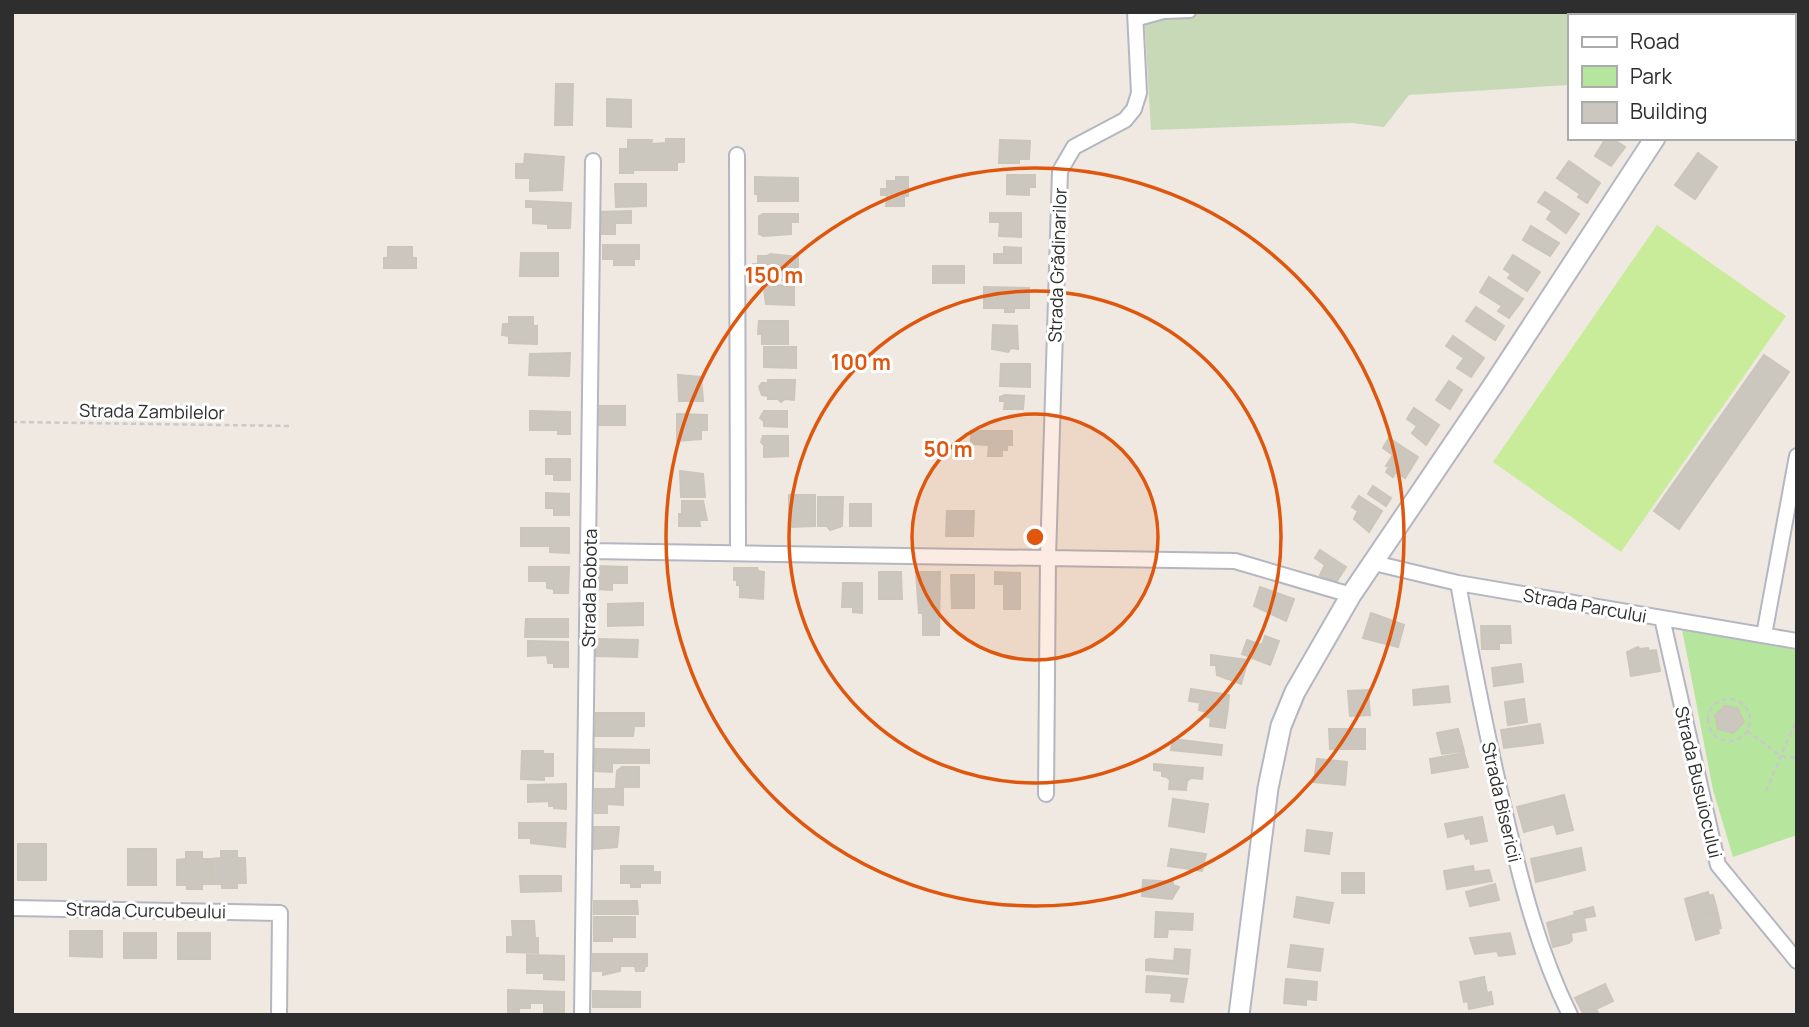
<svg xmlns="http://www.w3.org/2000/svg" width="1809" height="1027" font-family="Manrope,sans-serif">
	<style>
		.green { fill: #b6e59e }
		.cemetery { fill: #c8d9b8 }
		.pitch { fill: #c9ec9a }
		.building { fill: #cbc7bf; stroke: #cbc5ba; stroke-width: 2 }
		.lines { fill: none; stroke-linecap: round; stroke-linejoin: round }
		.pedestrian-casing { stroke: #b4b7c1; stroke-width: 14 }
		.minor-casing { stroke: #b4b7c1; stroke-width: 18 }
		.secondary-casing { stroke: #b4b7c1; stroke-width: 23 }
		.path { stroke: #c9c9c9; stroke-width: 2.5; stroke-dasharray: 5 3.5; stroke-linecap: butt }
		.pedestrian { stroke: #fff; stroke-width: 10 }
		.minor { stroke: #fff; stroke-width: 14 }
		.secondary { stroke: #fff; stroke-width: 19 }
		.ring { fill: none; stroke: #df570e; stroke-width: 3.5 }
		.labels { text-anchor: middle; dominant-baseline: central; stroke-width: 6; stroke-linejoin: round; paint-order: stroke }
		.street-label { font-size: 18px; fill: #2e2e2e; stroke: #fff }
		.centre { fill: #df570e; stroke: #fff; stroke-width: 3.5 }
		.ring-label { font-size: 21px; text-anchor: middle; font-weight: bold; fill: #df570e; stroke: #fff; stroke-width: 6; stroke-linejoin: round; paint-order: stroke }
	</style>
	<rect width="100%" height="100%" fill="#efe9e1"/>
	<path class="green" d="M1682,629L1797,650V835L1733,857L1713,790Z"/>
	<path class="cemetery" d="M1144,12H1723L1720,16H1569V85L1409,95L1384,127L1352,123L1151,130Z"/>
	<path class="pitch" d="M1657,225L1786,316L1621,552L1493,462Z"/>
	<path class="building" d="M556,84H573L572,125H555Z
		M607,99L631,100V127L607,126Z
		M1606,138H1611L1625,147L1611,166L1595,156Z
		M666,139H684V162H677V170H633V173H620V149H628V140H652L651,144L666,143Z
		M1000,140L1030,141L1029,159H1019V163H999Z
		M1698,153L1717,167L1695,199L1675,185Z
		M525,154L564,157L562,190L530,191V178H516V164H524Z
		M1569,161L1600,183L1587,203L1578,197L1580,194L1557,178Z
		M1007,175H1035V187H1029V195L1007,194Z
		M755,177L798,178V201H758V194H755Z
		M896,177H908V196H904V206H886L887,195H881V189H887V181H896Z
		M615,184H646V206L616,207Z
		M1545,192L1579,214L1566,233L1547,219L1552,211L1538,202Z
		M526,201L571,203L570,228H548V224L533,223V207H526Z
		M631,211V223H615V234H599V212Z
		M990,213H1021V237L999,236L1000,222H990Z
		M763,214H798V222H791V234L763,236L759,234V216Z
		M1531,226L1559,243L1550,256L1523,240Z
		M603,245H639V259H634V265H614V259H603Z
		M388,247H412V258H416V268H384V258H388Z
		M1004,247L1021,248V263H994V254H1004Z
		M521,253H558V276H520Z
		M770,254L798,257V274L801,275V280H758V272H753V264H758V256H767Z
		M1513,255L1540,272L1527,291L1508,278L1511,274L1504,269Z
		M933,266H964V283H933Z
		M1489,277L1523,299L1509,318L1498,311L1502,306L1480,292Z
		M766,285L794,286V305L766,304L764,289Z
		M984,287L1029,288V308H1014V312H1005V308H984Z
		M1476,307L1504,326L1495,340L1466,321Z
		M509,317H533V326H537V344L509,343V336L502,335L503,324H509Z
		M759,321H788V344H762V334H758Z
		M993,325L1017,326L1018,349L1011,348L1008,352L992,349Z
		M1453,336L1484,358L1471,377L1457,368L1464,358L1446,346Z
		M764,347H796V368L764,367Z
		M570,353L569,376L529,375L530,354Z
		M1764,355L1789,372L1679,529L1654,511Z
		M1001,364H1030V387L1000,386Z
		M678,375L701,377L703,401H679Z
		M768,380H795L794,400L785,399L781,402L778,399H768V396L762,395L759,387L762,383H768Z
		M1449,381L1462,390L1450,409L1436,400Z
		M1005,395L1024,396L1023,409H1004L1005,401H1000V397Z
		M595,406H625V425H595Z
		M1414,408L1439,425L1426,445L1412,433L1417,426L1407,419Z
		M530,411L570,412V434H558V430H530Z
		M764,411H787V427L764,426V421L760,418Z
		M677,414L707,415V430H701V439L677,441Z
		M971,431H1012V445H1007V450H1002V456H988L989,445L971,444Z
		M763,436H788V456L764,457V445L761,442Z
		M1389,438L1418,457L1405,478L1396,472L1393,477L1386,472L1389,467L1386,466L1393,455L1383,448Z
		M546,459H570V480H554V474H546Z
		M680,471L703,474L705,497H681Z
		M1373,486L1391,498L1386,506L1368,494Z
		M546,493L569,494V515H554V508H546Z
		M789,495H815V526L789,527Z
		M1359,496L1382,511L1369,532L1354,519L1358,511L1352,507Z
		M818,497H843L842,526L830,530L827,526H818Z
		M682,501H703L707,520H699L700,526H679V514H682Z
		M850,504H871V526H850Z
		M947,511H974L973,536H946Z
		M521,528H569V553L550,552V546H521Z
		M1320,550L1346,567L1335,584L1320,575L1325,565L1315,558Z
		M596,566L627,567V583H612V590L596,589Z
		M529,567H569L568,593H554V589L547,588V581H529Z
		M734,568H757L758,571L764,572L763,599L740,597V585H737V580H734Z
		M879,572H901L902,599H879Z
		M916,572H940L939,635H923V613H919Z
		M995,572L1020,573V609H1004V584H995Z
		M951,575H974V608H952Z
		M843,583H862V613L853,612V607H842Z
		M1260,587L1294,599L1286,621L1254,606Z
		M643,603V625L608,626V604Z
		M1371,613L1404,625L1398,647L1363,638Z
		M526,619H568V637H525Z
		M1481,626H1510L1511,643H1499V649H1482Z
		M1265,636L1279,641L1270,665L1242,654L1247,640L1262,645Z
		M596,639L638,640L637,657L596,656Z
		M528,641L568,642V667H554V663H548L547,655L528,656Z
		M1638,647L1640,649L1648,648L1649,651L1656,650L1660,671L1631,676L1627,652Z
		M1211,655L1248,660L1241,684L1217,675L1216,665H1211Z
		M1521,664L1523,682L1494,686L1492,668Z
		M1448,686L1450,702L1414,705L1413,690Z
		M1191,689L1229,695L1228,707L1189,701Z
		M1368,690L1370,715L1350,716L1348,691Z
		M1524,699L1527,722L1508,725L1505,702Z
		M1200,703L1228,707L1225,728L1210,726L1211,718L1206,717L1207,712L1199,710Z
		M1725,706L1737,708L1744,722L1733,733L1718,729L1715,715Z
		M596,713H644V726H634L633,736H595Z
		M1540,724L1543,743L1504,748L1501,730Z
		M1329,729H1365V749H1330Z
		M1458,729L1464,751L1442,754L1437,733Z
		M1173,739L1222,745L1221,755L1171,750Z
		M595,749L649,750V763H612V772L595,771Z
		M522,751H543V754H553V776H544V780L521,779Z
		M1464,753L1468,767L1432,773L1430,759Z
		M1317,759L1347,762L1345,785L1314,782Z
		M1154,764L1203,768L1202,779L1191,778L1187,781L1186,790L1169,789L1170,780L1167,777L1162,776V771L1154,770Z
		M622,767H639V787H616L617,771Z
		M566,784V809L554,808V806H549V801L528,802V785Z
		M595,789H623V805L607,804V813H595Z
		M1564,795L1573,830L1557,834L1554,824L1524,832L1517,807Z
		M1173,799L1208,804L1204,832L1169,826Z
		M1482,817L1487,841L1471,844L1470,838L1466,839L1464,833L1448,837L1445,824Z
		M519,823H566L565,847L531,843V838H519Z
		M594,827H619L617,847L594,849Z
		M1307,830L1332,833L1329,854L1305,851Z
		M18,844H46V880H18Z
		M1581,848L1585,870L1536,882L1531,859Z
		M128,849H156V885H128Z
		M1171,849L1206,854L1202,871L1168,866Z
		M221,851H237V858H245L246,883H237V888H222V884H212V859L221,858Z
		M186,852H202V859H210L211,884H202V889H187V885H177V860L186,859Z
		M621,866H653V872H660V883H640V887H631V883H621Z
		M1473,866L1474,872L1489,870L1492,881L1447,889L1444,871Z
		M1342,873H1364V893H1342Z
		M520,876H561V891L521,892Z
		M1143,880L1173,882V885L1179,887L1172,899L1142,896Z
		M1495,884L1499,900L1470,906L1466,892Z
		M1708,892L1709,896L1713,895L1717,910L1690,918L1685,899Z
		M1297,897L1333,903L1329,923L1294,917Z
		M594,901H637L638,914H594Z
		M1593,907L1595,916L1584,918L1586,930L1571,933L1572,940L1569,943L1553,947L1547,923L1575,915L1574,912Z
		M1717,910L1721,928L1718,929L1719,933L1696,940L1690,918Z
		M1156,912L1193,914L1192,930L1168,929L1167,937H1155Z
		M594,917H635V937H612V941H594Z
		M512,921H534L535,938H538V953L507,952V937H513Z
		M70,931H102V957L70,956Z
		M124,933H156V958H124Z
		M178,933H210V959H178Z
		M1510,933L1515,954L1499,956L1497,951L1475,954L1470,938Z
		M1291,945L1323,949L1320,971L1288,967Z
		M1175,949L1190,950L1188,974L1146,970V960L1149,959L1174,961Z
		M593,954H647V966H645L644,971H636L635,966H620V971L603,975V971H593Z
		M527,955L564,956V980L544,979V973H527Z
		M1147,976L1187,979L1183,1002L1171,1001L1172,993L1146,992Z
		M1484,977L1487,993L1491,992L1493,1004L1469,1009L1468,1001L1464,1002L1460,982Z
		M1286,979L1317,982L1316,1000L1306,999V1005L1284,1003Z
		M1605,984L1613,1001L1596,1009L1598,1013L1584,1015L1575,998Z
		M508,990L564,992V1015H544V1003H530V1008H519V1015H508Z
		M593,991L640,992V1007H593Z"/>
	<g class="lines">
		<g class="pedestrian-casing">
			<path id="pedestrian" d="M1135,21L1164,13L1190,12"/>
		</g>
		<g class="minor-casing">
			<path id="minor" d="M1793,124H1797
				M737,155L738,552
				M589,551L1235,561L1351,595
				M1374,563L1458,583L1797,641
				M1458,583C1472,660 1487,737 1505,813C1521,882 1538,950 1570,1015
				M1662,618L1718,865L1797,961
				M1764,635L1797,456
				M1046,794L1048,557L1060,171L1074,147L1125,120L1134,109L1139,93L1135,12
				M12,908L280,913L279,1015
				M582,1015L593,161"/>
		</g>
		<g class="secondary-casing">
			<path id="secondary" d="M1737,16L1739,12
				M1239,1015L1268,788L1281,726L1295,692L1351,595L1494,384L1655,138"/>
		</g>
		<path class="path" d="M12,422L291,426
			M1708 720a21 21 0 1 1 42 0a21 21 0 1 1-42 0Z
			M1747,731L1781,756L1797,758
			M1766,791L1797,719"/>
		<use href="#pedestrian" class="pedestrian"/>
		<use href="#minor" class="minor"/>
		<use href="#secondary" class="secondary"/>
	</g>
	<circle cx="1035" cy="537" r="123" fill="#df570e" fill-opacity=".12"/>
	<g class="ring">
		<circle cx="1035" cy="537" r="123"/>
		<circle cx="1035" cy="537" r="246"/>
		<circle cx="1035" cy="537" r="369"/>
	</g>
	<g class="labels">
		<g class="street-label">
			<text transform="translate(1057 265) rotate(-88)">Strada Grădinarilor</text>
			<text transform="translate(152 411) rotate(1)">Strada Zambilelor</text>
			<text transform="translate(589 588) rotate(-89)">Strada Bobota</text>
			<text transform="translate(1585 605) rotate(10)">Strada Parcului</text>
			<text transform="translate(1699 782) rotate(77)">Strada Busuiocului</text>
			<text transform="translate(1502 802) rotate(77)">Strada Bisericii</text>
			<text transform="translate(146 910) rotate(1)">Strada Curcubeului</text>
		</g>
	</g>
	<circle cx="1035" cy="537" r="10" class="centre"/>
	<g class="ring-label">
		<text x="774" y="283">150 m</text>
		<text x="861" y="370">100 m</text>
		<text x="948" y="457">50 m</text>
	</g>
	<rect width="1809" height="1027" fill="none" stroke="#2e2e2e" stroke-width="28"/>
	<rect x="1568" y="14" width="228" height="126" fill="#ffffff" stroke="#ababab" stroke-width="2"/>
	<rect x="1582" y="37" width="35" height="10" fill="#ffffff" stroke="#ababab" stroke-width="2"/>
	<text x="1630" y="49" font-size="21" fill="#2e2e2e">Road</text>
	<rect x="1582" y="66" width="35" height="21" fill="#b6e59e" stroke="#ababab" stroke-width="2"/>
	<text x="1630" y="84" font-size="21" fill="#2e2e2e">Park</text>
	<rect x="1582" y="102" width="35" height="21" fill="#cbc7bf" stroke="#ababab" stroke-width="2"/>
	<text x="1630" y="119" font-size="21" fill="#2e2e2e">Building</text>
</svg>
